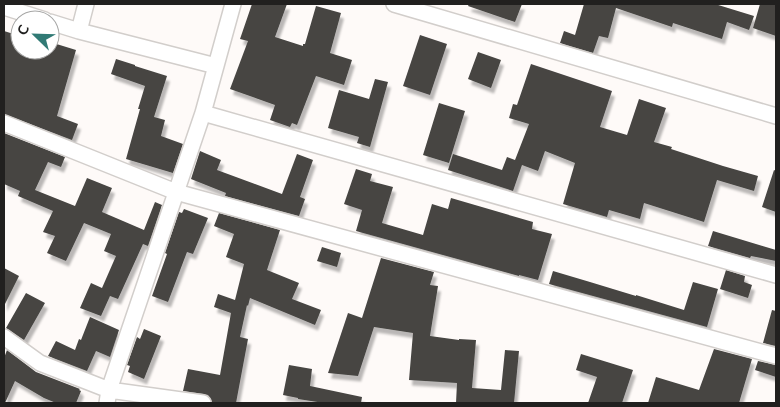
<svg xmlns="http://www.w3.org/2000/svg" width="780" height="407" font-family="'Nunito Sans',sans-serif">
	<style>
		.building { fill: #464542; filter: url(#shadow) }
		.lines { fill: none; stroke-linecap: round; stroke-linejoin: round }
		.minor-casing { stroke: #d2cecb; stroke-width: 18 }
		.minor { stroke: #fff; stroke-width: 15 }
	</style>
	<defs>
		<filter id="shadow"><feDropShadow dx="3" dy="5.5" stdDeviation="1" flood-color="#0004"/></filter>
	</defs>
	<rect width="100%" height="100%" fill="#fefaf8"/>
	<path class="building" d="M252,4H287L275,37L303,46V44H305L316,6L341,13L330,53L352,60L344,85L316,76L297,125L292,123L290,127L270,120L275,105L230,89L248,41L240,39Z
		M469,4H522L515,22L468,6Z
		M584,4H715L754,16L749,30L727,22L722,39L673,23L672,27L616,8L608,38L599,36L593,53L560,43L564,31L575,35Z
		M760,4H776V36L753,28Z
		M4,31L20,36V50H50V42L76,50L57,116L78,124L72,140L4,114Z
		M420,35L447,44L430,95L403,86Z
		M478,52L501,60L491,88L468,79Z
		M116,59L135,65V66L167,76L154,117L165,120L161,136L183,144L173,173L126,159L140,109H138L145,86L111,74Z
		M531,64L612,91L600,127L627,135L639,99L666,108L654,142L672,147L671,149L723,166L758,176L754,191L717,180L704,222L644,203L640,219L609,210L607,217L563,204L575,163L545,151L538,171L522,165L513,191L448,170L453,154L502,170L507,157L515,160L529,124L509,118L513,104L517,105Z
		M375,79L388,82L370,147L357,143L359,137L328,128L339,90L369,99Z
		M439,103L465,111L449,163L423,155Z
		M4,133L65,157L61,167L48,162L35,190L75,206L87,178L112,188L102,212L144,230L155,202L162,205L148,246L143,244L118,299L110,296L101,316L80,308L91,283L102,288L116,256L104,251L111,234L84,223L66,261L47,253L55,236L43,232L53,211L18,196L20,191L4,184Z
		M200,151L221,160L217,170L282,194L297,154L313,160L300,197L305,199L299,216L225,196L226,193L191,179Z
		M356,169L372,174L370,181L393,187L382,223L423,235L432,204L448,209L451,198L533,222L532,229L552,234L538,280L519,275V276L356,231L362,210L344,204Z
		M774,170L776,171V212L762,207Z
		M184,209L208,218L193,254L187,252L168,302L152,296L167,254L165,253L179,212L182,213Z
		M219,213L280,230L267,270L299,283L292,299L321,310L315,325L250,298L248,306L247,305L240,337L248,339L236,403H212L211,399L208,395L204,394L183,391L188,369L220,375L231,313L214,307L218,294L235,300L244,264L226,257L234,234L214,226Z
		M713,231L776,250V261L751,256L750,258L708,246Z
		M322,247L341,253L337,267L317,261Z
		M381,258L434,272L430,285L438,286L430,336L459,340V339L476,340L472,388L501,390L505,350L519,351L514,403H456L457,383L409,380L413,333L374,327L358,376L328,373L348,313L362,318Z
		M4,268L19,276L4,306Z
		M726,270L745,276L744,282L752,285L748,298L720,289Z
		M553,271L590,282L636,296V295L684,310L693,282L718,289L707,327L549,284Z
		M26,293L45,303L24,340L6,328Z
		M772,310L776,311V346L763,343Z
		M90,317L119,330L110,357L96,351L87,371L48,356L56,341L75,350L79,339L81,340Z
		M144,329L161,336L144,379L128,372L130,366L127,365L137,337L140,339Z
		M714,349L752,359L739,403H648L656,377L699,390Z
		M7,350L36,372L80,389L79,390L81,391L76,403H56L44,398L15,381L5,403H4V358Z
		M581,354L633,370L622,403H588L597,377L576,370Z
		M758,361L776,365V377L755,370Z
		M289,365L312,369L310,386L362,397L361,403H324L298,399V398L283,395Z"/>
	<g class="lines">
		<g class="minor-casing">
			<path id="minor" d="M394,4L776,116
				M4,7L45,20
				M50,22L79,31L216,66
				M79,31L86,4
				M203,113L776,275
				M4,123L176,192L776,356
				M4,337L40,363L109,390L203,403
				M107,403L109,390L203,113L233,4"/>
		</g>
		<use href="#minor" class="minor"/>
	</g>
	<rect width="780" height="407" fill="none" stroke="#21201f" stroke-width="10"/>
	<g transform="translate(35 35) rotate(293)"><circle r="24" fill="#ffffff" stroke="#a6a6a5"/>
	<path d="M0-4L9 19L0 12L-9 19Z" fill="#317a75"/>
	<text y="-8" font-size="14" font-weight="bold" text-anchor="middle" fill="#21201f">С</text>
	</g>
</svg>
